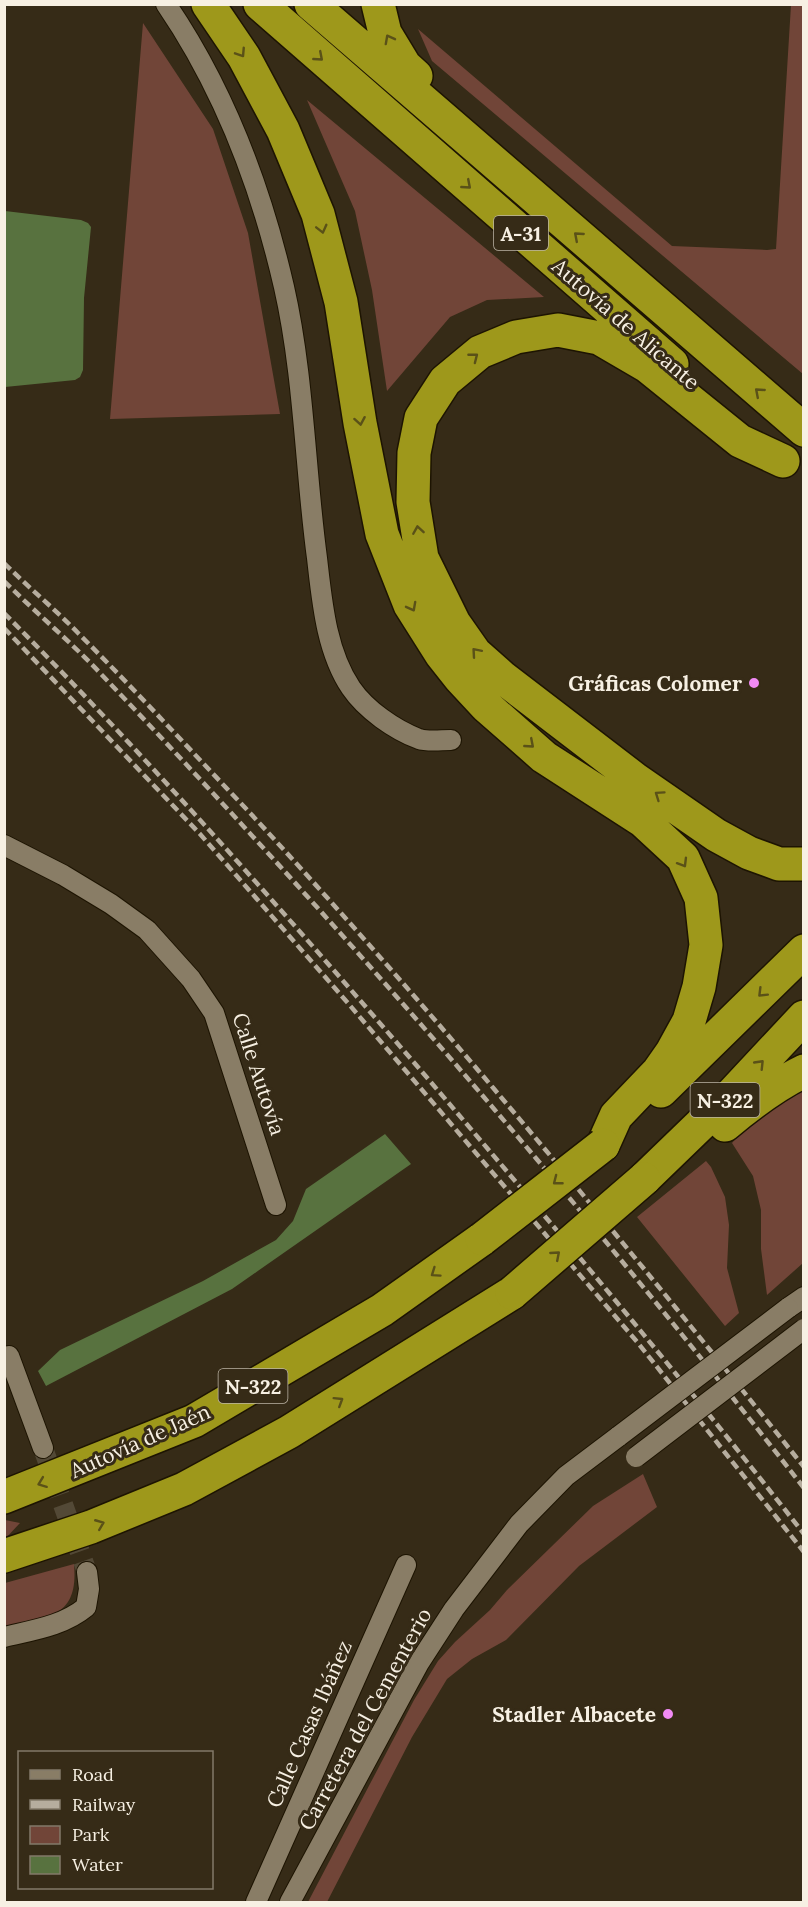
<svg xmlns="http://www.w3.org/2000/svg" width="808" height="1907" font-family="Lora,serif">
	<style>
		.green { fill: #714538 }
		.water { fill: #58723f }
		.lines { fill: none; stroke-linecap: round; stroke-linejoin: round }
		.minor-tunnel { stroke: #534936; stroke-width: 20; stroke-dasharray: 20 10; stroke-linecap: butt }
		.minor-casing { stroke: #1d1402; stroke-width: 22 }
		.motorway-casing { stroke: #1d1402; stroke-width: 36 }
		.minor { stroke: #897d66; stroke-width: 20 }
		.motorway { stroke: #9e981b; stroke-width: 33 }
		.rail { stroke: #b6ad9e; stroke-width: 4.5; stroke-dasharray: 9 4.5; stroke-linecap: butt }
		.minor-bridge-casing { stroke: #1d1402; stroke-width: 22; stroke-linecap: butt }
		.motorway-bridge-casing { stroke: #1d1402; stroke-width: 36; stroke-linecap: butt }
		.minor-bridge { stroke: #897d66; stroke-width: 20 }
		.motorway-bridge { stroke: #9e981b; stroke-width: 33 }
		.oneway { stroke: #5a5118 }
		.poi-dot { fill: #f18af4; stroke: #362b17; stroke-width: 2 }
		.labels { text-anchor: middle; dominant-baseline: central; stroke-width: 6; stroke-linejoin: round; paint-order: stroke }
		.shield { fill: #362b17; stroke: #bdb5a6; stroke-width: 1.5 }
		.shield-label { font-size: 20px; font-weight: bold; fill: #f7f0e3 }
		.street-label { font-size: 21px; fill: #f7f0e3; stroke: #362b17 }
		.poi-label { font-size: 21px; font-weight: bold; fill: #f7f0e3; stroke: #362b17; text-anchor: end }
	</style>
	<rect width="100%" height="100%" fill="#362b17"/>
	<path class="green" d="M791,5H804L803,374L432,61L418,29L672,246L767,250L776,249Z
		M143,23L213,129L248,233L280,414L110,419Z
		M307,100L544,297L487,300L450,317L387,391L372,290L355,211Z
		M803,1089V1263L767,1295L761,1249V1210L753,1176L732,1143L758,1114Z
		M706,1161L711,1167L725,1197L729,1225L727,1268L739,1313L725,1326L637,1217Z
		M643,1474L657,1507L579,1566L506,1640L472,1659L447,1679L412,1737L327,1902H308L414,1700L438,1661L455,1642L490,1610L507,1590L593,1506Z
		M5,1520L20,1523L5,1539Z
		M74,1564C79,1618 47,1618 5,1627V1583Z"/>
	<path class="water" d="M5,211L81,220L88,223L91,227L84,298L83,370L80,377L75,380L5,387Z
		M385,1134L411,1164L232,1289L46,1386L38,1371L60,1350L203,1281L276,1240L293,1221L306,1189Z"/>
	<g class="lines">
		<path class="minor-tunnel" d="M43,1448L87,1572"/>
		<g class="minor-casing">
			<path id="minor" d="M166,4C224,89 261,187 284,287C304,375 305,469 317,558C322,601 326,651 351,688C366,710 395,730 419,739C428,742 441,740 451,740
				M4,845L63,875L111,904L147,930L191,979L214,1013L276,1205
				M788,1308L804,1297
				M4,1357L9,1356L43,1448
				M4,1637C33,1630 63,1626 86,1607L89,1589L87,1572
				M256,1902L406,1565
				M290,1902L419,1663L454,1609L519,1524L566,1476L619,1436"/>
		</g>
		<g class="motorway-casing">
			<path id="motorway" d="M208,4L244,57L283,130L318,214L341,302L360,423L382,534L410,605L441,654L460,678L486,706L544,757L643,821L683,858L701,898L706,945L699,987L689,1021L672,1052L658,1072L616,1116L603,1145
				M260,4L672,364
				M311,4L804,430
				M378,4L385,33L405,66L416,76
				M783,461L740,441L647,366L599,338L558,330L516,337L480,352L445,381L421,418L414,453L413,502L422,558L454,623L475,653L502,677L635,779L716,835L749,853L779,864H804
				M661,1091L804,951
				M725,1125C750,1104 775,1085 804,1071
				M644,1179L732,1094L804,1017
				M4,1497L194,1421L382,1310L482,1239
				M4,1556L91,1527L184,1489L289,1432L512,1293"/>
		</g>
		<use href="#minor" class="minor"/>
		<use href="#motorway" class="motorway"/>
		<path class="rail" d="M4,563C29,588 55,609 79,634C138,693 194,754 251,814C445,1024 626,1244 804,1467
			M4,581C36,613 70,641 101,674C348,933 583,1205 804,1488
			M4,613C148,758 283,911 417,1066C549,1220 679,1374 804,1534
			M4,628L200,834L347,1002L638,1343L804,1552"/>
		<g class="minor-bridge-casing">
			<path id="minor-bridge" d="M619,1436L788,1308
				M636,1457L804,1329"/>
		</g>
		<g class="motorway-bridge-casing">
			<path id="motorway-bridge" d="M482,1239L603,1145
				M512,1293L644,1179"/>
		</g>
		<use href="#minor-bridge" class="minor-bridge"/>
		<use href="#motorway-bridge" class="motorway-bridge"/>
	</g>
	<defs><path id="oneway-chevron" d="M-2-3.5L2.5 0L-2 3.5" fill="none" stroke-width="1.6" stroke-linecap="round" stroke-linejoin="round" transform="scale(1.5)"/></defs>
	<g class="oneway">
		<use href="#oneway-chevron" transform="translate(389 39) rotate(-118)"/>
		<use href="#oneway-chevron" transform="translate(241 53) rotate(57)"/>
		<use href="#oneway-chevron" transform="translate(319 57) rotate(41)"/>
		<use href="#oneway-chevron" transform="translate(467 185) rotate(41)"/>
		<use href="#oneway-chevron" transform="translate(322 229) rotate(76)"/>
		<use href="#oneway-chevron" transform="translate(578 236) rotate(-139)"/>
		<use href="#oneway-chevron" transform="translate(474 357) rotate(-38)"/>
		<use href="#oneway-chevron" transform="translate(759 392) rotate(-139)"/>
		<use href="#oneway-chevron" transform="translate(360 421) rotate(80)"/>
		<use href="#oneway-chevron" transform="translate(418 530) rotate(-99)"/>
		<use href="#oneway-chevron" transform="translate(412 607) rotate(62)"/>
		<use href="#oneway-chevron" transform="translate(476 652) rotate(-131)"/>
		<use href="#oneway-chevron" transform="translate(530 744) rotate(41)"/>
		<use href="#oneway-chevron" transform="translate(659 795) rotate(-145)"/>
		<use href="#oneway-chevron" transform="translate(683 863) rotate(59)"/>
		<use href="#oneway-chevron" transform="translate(762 993) rotate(135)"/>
		<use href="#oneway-chevron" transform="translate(760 1064) rotate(-46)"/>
		<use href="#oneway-chevron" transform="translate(557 1181) rotate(142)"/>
		<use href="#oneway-chevron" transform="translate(556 1255) rotate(-41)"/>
		<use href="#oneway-chevron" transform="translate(435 1273) rotate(145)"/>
		<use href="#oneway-chevron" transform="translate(339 1401) rotate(-32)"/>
		<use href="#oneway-chevron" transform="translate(42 1483) rotate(159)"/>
		<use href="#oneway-chevron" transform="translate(100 1524) rotate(-22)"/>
	</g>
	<g class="poi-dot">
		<circle cx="754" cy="683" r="6"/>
		<circle cx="668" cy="1714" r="6"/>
	</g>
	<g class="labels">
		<g class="shield">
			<rect x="494" y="216" width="54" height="34" rx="4.5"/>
			<rect x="690.5" y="1083" width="69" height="34" rx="4.5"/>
			<rect x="218.5" y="1369" width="69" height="34" rx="4.5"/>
		</g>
		<g class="shield-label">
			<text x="521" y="233">A-31</text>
			<text x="725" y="1100">N-322</text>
			<text x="253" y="1386">N-322</text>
		</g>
		<g class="street-label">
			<text transform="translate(626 324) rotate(41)">Autovía de Alicante</text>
			<text transform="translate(259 1074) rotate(72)">Calle Autovía</text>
			<text transform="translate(140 1441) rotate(-24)">Autovía de Jaén</text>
			<text transform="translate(365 1719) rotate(-61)">Carretera del Cementerio</text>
			<text transform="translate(309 1724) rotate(-66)">Calle Casas Ibáñez</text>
		</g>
		<g class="poi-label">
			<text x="742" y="683">Gráficas Colomer</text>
			<text x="656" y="1714">Stadler Albacete</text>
		</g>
	</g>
	<rect width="808" height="1907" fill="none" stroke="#f7f0e3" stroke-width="12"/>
	<rect x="18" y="1751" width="195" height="138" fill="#362b17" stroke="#837a69" stroke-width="1.5"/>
	<rect x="30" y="1770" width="30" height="9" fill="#897d66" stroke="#837a69" stroke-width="1.5"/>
	<text x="72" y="1781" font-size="18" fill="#f7f0e3">Road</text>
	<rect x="30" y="1800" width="30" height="9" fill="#b6ad9e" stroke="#837a69" stroke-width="1.5"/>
	<text x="72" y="1811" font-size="18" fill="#f7f0e3">Railway</text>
	<rect x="30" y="1826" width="30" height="18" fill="#714538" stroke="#837a69" stroke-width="1.5"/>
	<text x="72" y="1841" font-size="18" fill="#f7f0e3">Park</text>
	<rect x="30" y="1856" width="30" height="18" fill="#58723f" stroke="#837a69" stroke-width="1.5"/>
	<text x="72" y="1871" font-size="18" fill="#f7f0e3">Water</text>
</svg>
